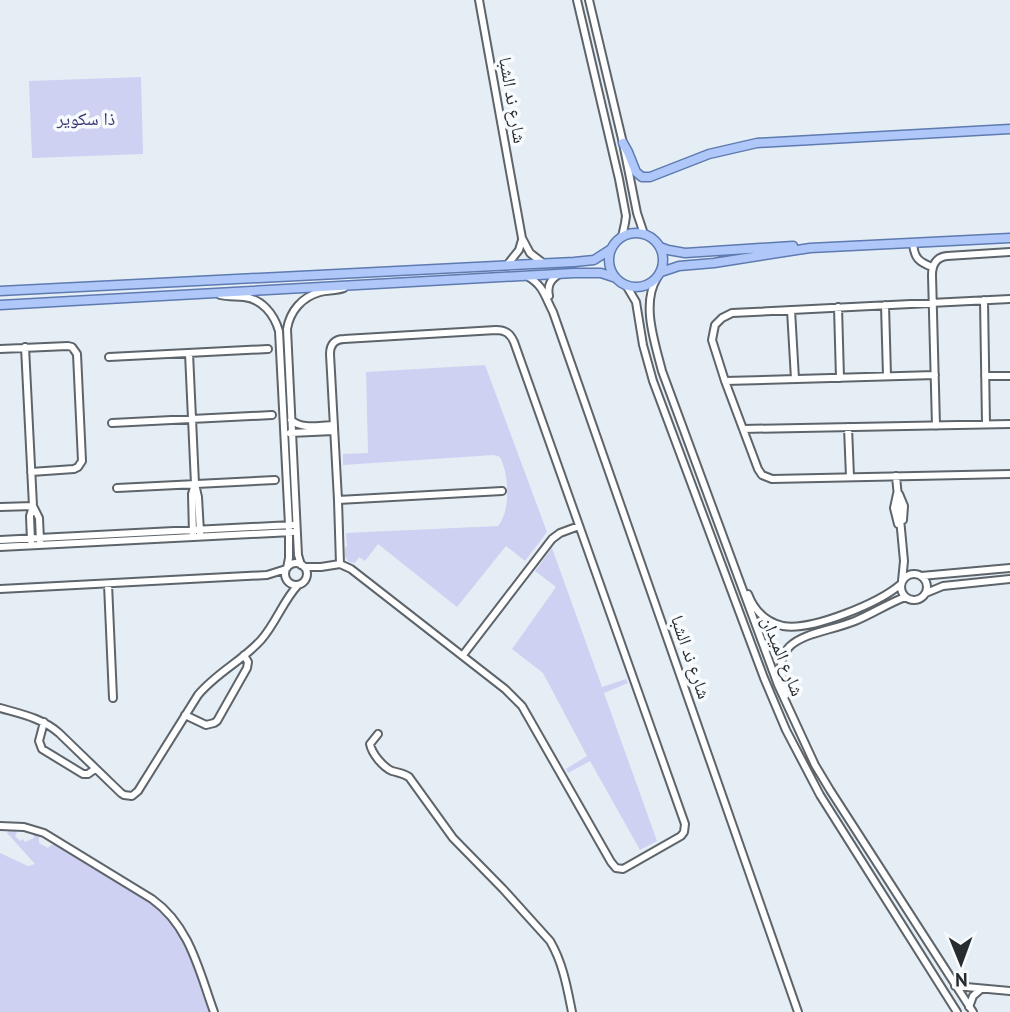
<svg xmlns="http://www.w3.org/2000/svg" width="1010" height="1012" font-family="'PT Sans','Noto Naskh Arabic',sans-serif">
	<style>
		.green { fill: #ced1f1 }
		.lines { fill: none; stroke-linecap: round; stroke-linejoin: round }
		.minor-casing { stroke: #5d646a; stroke-width: 10 }
		.major-casing { stroke: #5e7ab0; stroke-width: 11 }
		.minor { stroke: #fff; stroke-width: 6 }
		.major { stroke: #afc8f9; stroke-width: 8 }
		.labels { text-anchor: middle; dominant-baseline: central; stroke-width: 7; stroke-linejoin: round; paint-order: stroke }
		.street-label { font-size: 18px; fill: #292c2f; stroke: #f8fbfe }
		.park-label { font-size: 18px; fill: #373571; stroke: #f8fbfe }
	</style>
	<rect width="100%" height="100%" fill="#e6eef5"/>
	<path class="green" d="M141,77L143,154L32,158L29,81Z
		M485,365L547,532L525,561L506,546L457,607L378,544L365,561L359,557L355,563L349,562L345,557V548L347,546L346,533L498,526C511,511 509,474 500,457L494,455L343,465V454L368,453L366,372Z
		M552,548L602,687L626,679L628,683L604,693L657,841L640,850L590,761L568,773L566,769L587,756L543,673L512,649L556,587L535,571Z
		M9,829L15,830L17,832L15,836L20,841L23,839L25,842L34,838L33,833L39,835V843L48,848L51,845L55,844L162,910C188,939 198,976 211,1012H0V853L28,866L35,864L7,833Z"/>
	<g class="lines">
		<g class="minor-casing">
			<path id="minor" d="M479,0L522,238L530,253L543,263
				M577,0L619,179L626,216L625,223L622,237
				M589,0L623,143L637,213L644,234
				M913,243C914,258 919,262 932,267
				M507,265L519,250L522,240
				M527,276C544,286 544,295 553,312L798,1012
				M657,278C641,304 655,343 662,371L778,685L815,765L830,790L973,1012
				M626,285L636,302L643,345L653,381L764,678L786,730L820,795L957,1012
				M220,295C228,297 236,296 244,297C262,299 274,314 279,331L289,525V558L287,568
				M549,296C547,286 550,280 559,274
				M1010,299L732,313L722,318L715,325L712,340L725,381L758,469L762,475L772,479L1010,474
				M984,300L986,424
				M885,305L887,376
				M838,307L840,378
				M791,310L795,379
				M496,330C505,330 510,333 514,342L685,824L684,832L681,836L623,869L616,868L611,862L522,706L505,689L351,569L340,564L338,500L330,354C330,344 335,339 344,339Z
				M25,347L33,506L30,516L31,541
				M0,349L68,346L72,347L77,354L82,461L78,467L74,469L31,472
				M189,353L195,484L198,497L200,532
				M109,357L268,349
				M985,376H1010
				M725,381L935,375
				M291,420C303,430 319,425 334,425
				M112,423L272,415
				M936,426L932,275C932,265 936,257 947,256L1010,252
				M848,427L850,477
				M743,429L1010,424
				M290,433L334,431
				M896,476L904,561L902,581
				M117,488L275,480
				M897,494L894,508L898,524
				M899,494L904,506L903,520
				M338,500L502,491
				M33,506L39,518L40,541
				M0,507L33,506
				M193,534L192,494L195,484
				M0,540L292,525
				M0,547L292,532
				M285 574a11 11 0 1 1 22 0a11 11 0 1 1-22 0Z
				M301,565L298,555L287,329C290,311 302,297 320,292C328,290 336,291 344,288
				M304,567H321L340,564
				M901 587a13 13 0 1 1 26 0a13 13 0 1 1-26 0Z
				M921,576L1010,568
				M108,584L113,698
				M0,589L267,575L286,569
				M926,593L943,586L1010,579
				M748,594C754,610 766,622 783,626C812,631 879,603 901,584
				M463,655L552,539L560,533L579,526
				M786,695C764,633 815,637 855,621C872,614 887,604 905,597
				M0,708C21,714 42,718 59,733L121,793L124,795L132,796L138,791L198,695C216,673 242,661 261,640C276,623 283,601 298,585
				M185,715L206,725L214,723L217,721L247,668L248,662L244,655
				M44,722L39,741L42,749L83,774H88L95,769
				M378,734L370,744C372,754 383,767 392,771C399,773 403,773 409,777L453,838L503,889L550,941C563,963 567,987 572,1012
				M0,826L24,827L44,833L152,899C190,926 199,971 214,1012
				M955,986L1010,991
				M969,1007L973,996L981,989"/>
		</g>
		<g class="major-casing">
			<path id="major" d="M623,143L628,152L636,172L642,177H650L709,154L757,143L1010,129
				M609 260a27 27 0 1 1 54 0a27 27 0 1 1-54 0Z
				M660,247L668,250L685,253L793,246
				M661,272L679,266L714,263L810,248L1010,238
				M0,291L574,262L594,260L611,249
				M0,305L574,273H601L616,278"/>
		</g>
		<use href="#minor" class="minor"/>
		<use href="#major" class="major"/>
	</g>
	<g class="labels">
		<g class="street-label">
			<text transform="translate(513 100) rotate(80)">شارع ند الشبا</text>
			<text transform="translate(783 656) rotate(68)">شارع الميدان</text>
			<text transform="translate(691 657) rotate(71)">شارع ند الشبا</text>
		</g>
		<g class="park-label">
			<text x="86" y="118">ذا سكوير</text>
		</g>
	</g>
	<g transform="translate(961 963) rotate(179)" stroke="#f8fbfe" stroke-width="5" paint-order="stroke">
	<path d="M0-5L12 26L0 18L-12 26Z" fill="#292c2f"/>
	<text y="-10" font-size="19" font-weight="bold" text-anchor="middle" fill="#292c2f">N</text>
	</g>
</svg>
